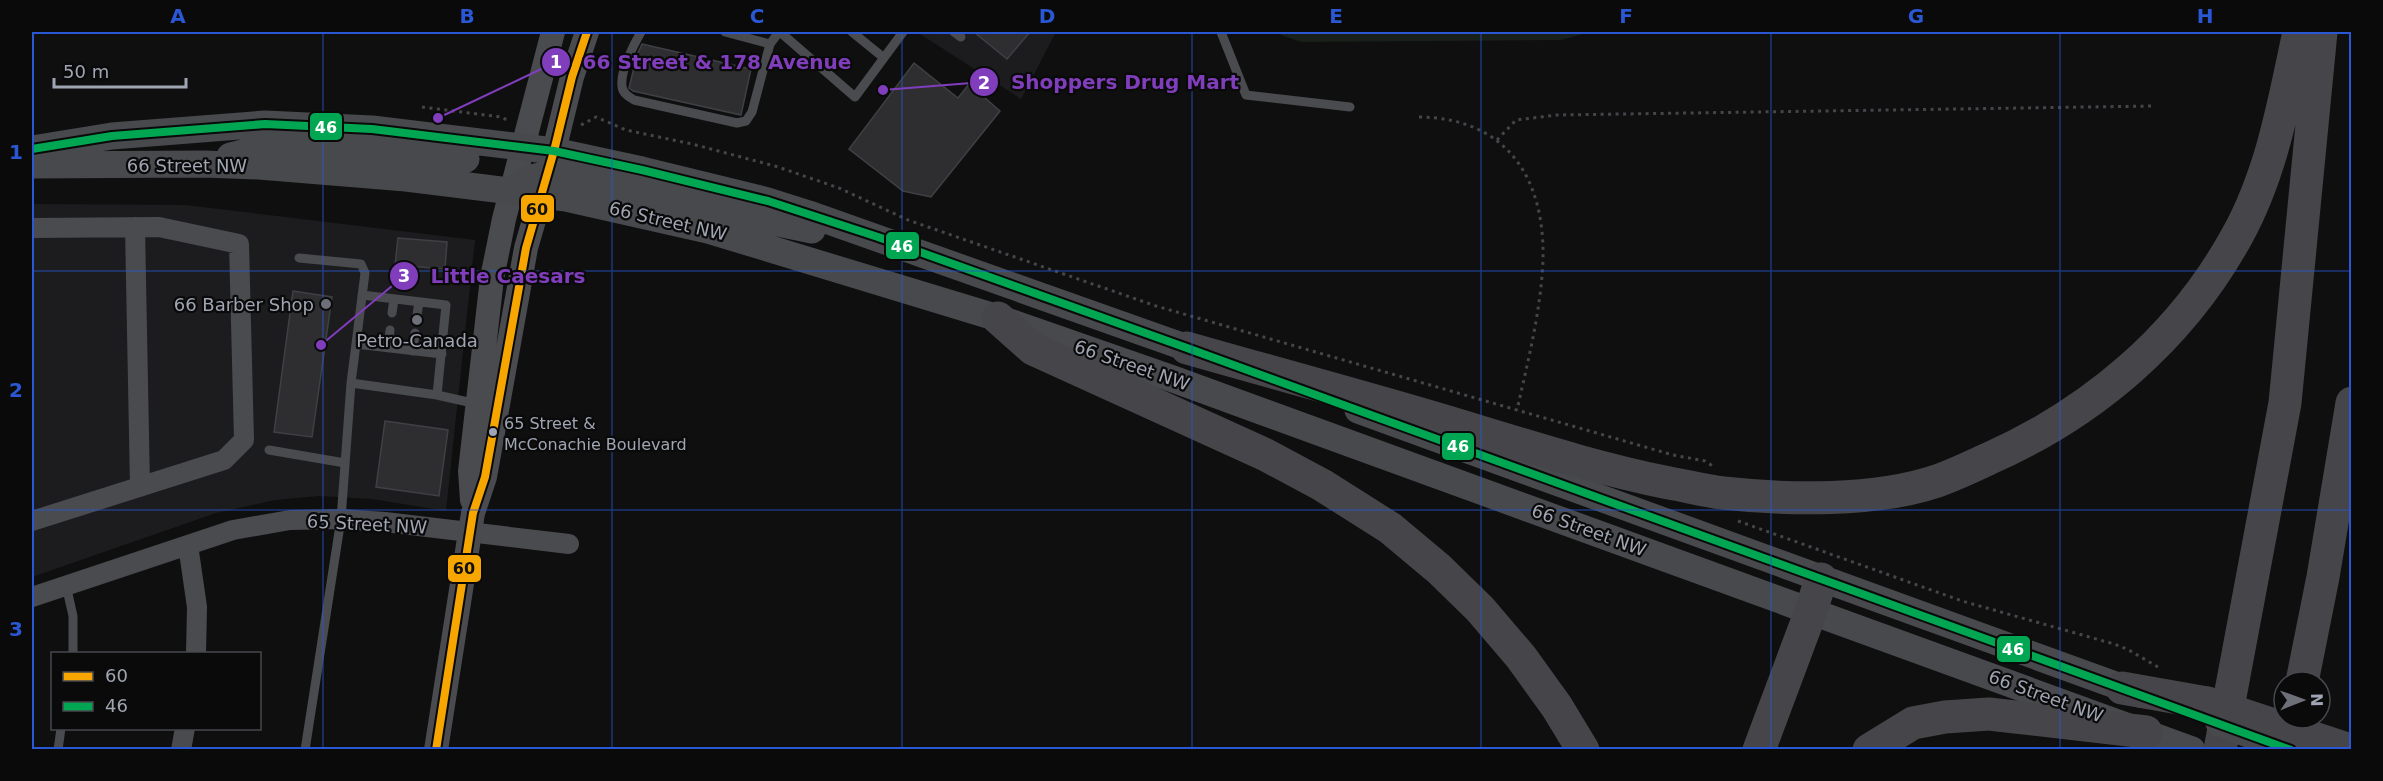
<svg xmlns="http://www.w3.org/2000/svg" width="2383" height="781" font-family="'DejaVu Sans',sans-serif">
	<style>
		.built { fill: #1c1c1e }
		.park { fill: #19201a }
		.building { fill: #2e2e30; stroke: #3e4044; stroke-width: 1.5 }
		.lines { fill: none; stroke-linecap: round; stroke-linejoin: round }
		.path { stroke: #45464a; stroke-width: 3; stroke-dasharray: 3 4.5; stroke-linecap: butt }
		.service { stroke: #494b4f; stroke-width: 9 }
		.minor { stroke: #494b4f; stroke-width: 20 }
		.tertiary { stroke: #494b4f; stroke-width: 24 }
		.secondary { stroke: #47494c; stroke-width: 27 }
		.motorway { stroke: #46464a; stroke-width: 33 }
		.secondary-bridge { stroke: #47494c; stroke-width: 27 }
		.motorway-bridge { stroke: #46464a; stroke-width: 33 }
		.bus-1-casing { stroke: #0a0a0b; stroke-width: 12 }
		.bus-2-casing { stroke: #0a0a0b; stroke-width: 12 }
		.bus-1 { stroke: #f7a600; stroke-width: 8 }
		.bus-2 { stroke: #00a651; stroke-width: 8 }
		.grid { fill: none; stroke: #2a57d4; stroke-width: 1.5; stroke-opacity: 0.55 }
		.poi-dot { fill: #6d7079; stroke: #0a0a0b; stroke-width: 2 }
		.bus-dot { fill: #9fa5b2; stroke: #0a0a0b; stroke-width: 2 }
		.labels { text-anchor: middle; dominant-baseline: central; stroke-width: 4.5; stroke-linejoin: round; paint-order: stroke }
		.bus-label { font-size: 16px; fill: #9fa5b2; stroke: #0a0a0b; text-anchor: start }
		.street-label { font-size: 18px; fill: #9fa5b2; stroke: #0a0a0b }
		.poi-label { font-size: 18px; fill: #9fa5b2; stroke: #0a0a0b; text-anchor: end }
		.leader { fill: none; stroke: #803ebd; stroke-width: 2 }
		.callout-dot { fill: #803ebd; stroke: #0a0a0b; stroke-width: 2 }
		.mark-label { font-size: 18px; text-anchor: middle; font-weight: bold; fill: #fff }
		.callout-label { font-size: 20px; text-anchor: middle; font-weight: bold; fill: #803ebd; stroke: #0a0a0b; stroke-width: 4.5; stroke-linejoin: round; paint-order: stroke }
		.line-badge { stroke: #0a0a0b; stroke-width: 2 }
		.badge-label { font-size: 16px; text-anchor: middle; font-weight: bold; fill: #fff }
		.pale-badge-label { font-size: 16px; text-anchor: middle; font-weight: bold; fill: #111 }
		.neatline { fill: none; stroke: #2a57d4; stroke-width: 2 }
		.grid-label { font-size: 20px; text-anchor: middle; font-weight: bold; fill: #2a57d4 }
	</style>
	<rect width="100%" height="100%" fill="#0f0f10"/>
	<path class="built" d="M917,32H1056L1021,99Z
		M32,204L186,205L475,240L446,511L372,499L319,496L275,500L216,513L32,577Z"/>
	<path class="park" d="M1277,32H1590L1561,40L1302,42L1283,36Z"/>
	<path class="building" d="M974,32H1030L1007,59Z
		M642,44L751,69L741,115L633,91L629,88L637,55Z
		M914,63L958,98L969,84L1000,111L931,197L903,191L849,149Z
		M398,238L447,242L445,269L395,265Z
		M293,291L332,297L312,437L274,432Z
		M385,421L448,430L439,496L376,487Z"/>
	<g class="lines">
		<path class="path" d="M422,107L501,117L509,121
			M1419,117C1506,118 1545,177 1543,260C1541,310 1528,361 1517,410
			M581,125L596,117L626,130L692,144L775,166L839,188L908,220L1156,306L1673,455L1705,461L1714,467
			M1497,140L1516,120L1557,115L2155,106
			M1738,521L1962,601L2114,644L2127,649L2158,667"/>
		<path class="service" d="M641,32C634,44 620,71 622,86C622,93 629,97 634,100L737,123L746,121L752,112L770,44L779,32
			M725,32L770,44
			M780,32L855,97L903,32
			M852,32L884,58
			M954,32L961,37
			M1221,32L1246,95L1350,107
			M299,258L361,264L365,273L351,383L341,519L305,750
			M362,295L446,305L437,395
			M392,313L394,299
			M417,315L419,302
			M356,344L442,354
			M388,348L390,330
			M413,351L415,333
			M351,383L437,395L477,404
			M269,450L345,463
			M66,585L73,616V654
			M58,750L61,728"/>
		<path class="minor" d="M135,227L140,487
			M32,228L159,227L239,244L244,440L224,460L32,521
			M188,545L197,607L196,654
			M32,597L233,530L290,520L341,519L385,522L569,544
			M181,750L185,728"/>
		<path class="tertiary" d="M472,500L470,471L492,278L504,219L553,32
			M436,750L473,513L485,477L526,248L554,151L572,77L587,32"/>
		<path class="secondary" d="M32,149L112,136L265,124L372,129L554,151L642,170L768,201L809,214L1207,355
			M230,156L271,146L314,145L466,159
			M32,165L204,164L259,166L406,178L566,198L708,230L998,318L1173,379L2192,750
			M512,191C523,180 532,177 547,175L812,230
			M1358,410L2140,694"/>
		<path class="motorway" d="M998,318L1033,349L1266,455L1322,485L1390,528L1439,569L1480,609L1521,657L1557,707L1583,750
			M1187,348C1274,373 1361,396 1448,422C1521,444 1594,468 1669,483C1687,486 1705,491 1723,493C1788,500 1875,502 1937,481C1954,475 1971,467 1988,459C2092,413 2181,338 2237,236C2272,173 2284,102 2299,32
			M2302,682L2323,577L2352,403
			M2122,688L2207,703
			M1759,750L1811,611L1821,579
			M1869,750L1913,723L1945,717L1989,714L2146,732
			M2220,750L2285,403L2321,32"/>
		<path class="secondary-bridge" d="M2219,723L2291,750"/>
		<path class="motorway-bridge" d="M2207,703L2350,750"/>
		<g class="bus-1-casing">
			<path id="bus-1" d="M436,750L473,513L485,477L526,248L554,151L572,77L587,32"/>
		</g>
		<g class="bus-2-casing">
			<path id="bus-2" d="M32,149L112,136L265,124L372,129L554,151L642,170L768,201L878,237L1187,348L2291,750"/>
		</g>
		<use href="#bus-1" class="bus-1"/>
		<use href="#bus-2" class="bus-2"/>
	</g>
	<path class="grid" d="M323,32V750M612,32V750M902,32V750M1192,32V750M1481,32V750M1771,32V750M2060,32V750M32,271H2352M32,510H2352"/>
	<g class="poi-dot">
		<circle cx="326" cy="304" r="6"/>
		<circle cx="417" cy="320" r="6"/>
	</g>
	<circle class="bus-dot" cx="493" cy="432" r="5"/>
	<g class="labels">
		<g class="bus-label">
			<text x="504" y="423">65 Street &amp;<tspan x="504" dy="21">McConachie Boulevard</tspan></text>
		</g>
		<g class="street-label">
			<text x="187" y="165">66 Street NW</text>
			<text transform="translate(668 221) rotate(13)">66 Street NW</text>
			<text transform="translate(1132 365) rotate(19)">66 Street NW</text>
			<text transform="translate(367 524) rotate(3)">65 Street NW</text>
			<text transform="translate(1589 530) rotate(20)">66 Street NW</text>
			<text transform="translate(2046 696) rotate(20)">66 Street NW</text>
		</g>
		<g class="poi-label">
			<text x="314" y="304">66 Barber Shop</text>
			<text x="417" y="340" text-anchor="middle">Petro-Canada</text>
		</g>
	</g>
	<path class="leader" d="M438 118L556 62M883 90L984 82M321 345L404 276"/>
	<g class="callout-dot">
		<circle cx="438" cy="118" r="6"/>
		<circle cx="883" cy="90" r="6"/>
		<circle cx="321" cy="345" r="6"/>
		<circle cx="556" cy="62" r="15"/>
		<circle cx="984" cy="82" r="15"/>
		<circle cx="404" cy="276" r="15"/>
	</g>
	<g class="mark-label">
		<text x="556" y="68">1</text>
		<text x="984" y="89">2</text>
		<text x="404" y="282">3</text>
	</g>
	<g class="callout-label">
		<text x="717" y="69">66 Street &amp; 178 Avenue</text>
		<text x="1125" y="89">Shoppers Drug Mart</text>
		<text x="508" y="283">Little Caesars</text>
	</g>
	<g class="line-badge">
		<rect x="309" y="112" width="34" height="29" rx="6" fill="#00a651"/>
		<rect x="520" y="194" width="35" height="29" rx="6" fill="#f7a600"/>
		<rect x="885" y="231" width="35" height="29" rx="6" fill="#00a651"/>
		<rect x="1441" y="432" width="34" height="29" rx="6" fill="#00a651"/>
		<rect x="447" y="554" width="35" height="29" rx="6" fill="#f7a600"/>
		<rect x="1996" y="635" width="35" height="28" rx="6" fill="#00a651"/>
	</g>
	<g class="badge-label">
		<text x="326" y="133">46</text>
		<text x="902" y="252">46</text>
		<text x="1458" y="452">46</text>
		<text x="2013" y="655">46</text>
	</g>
	<g class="pale-badge-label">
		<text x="537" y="215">60</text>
		<text x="464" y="574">60</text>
	</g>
	<rect width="2383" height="781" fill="none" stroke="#0a0a0b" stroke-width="66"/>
	<rect x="51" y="652" width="210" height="78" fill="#0a0a0b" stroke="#46484e" stroke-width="1.5"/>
	<rect x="63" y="672" width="30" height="9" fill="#f7a600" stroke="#46484e" stroke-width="1.5"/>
	<text x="105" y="682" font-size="18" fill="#9fa5b2">60</text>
	<rect x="63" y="702" width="30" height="9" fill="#00a651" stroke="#46484e" stroke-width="1.5"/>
	<text x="105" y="712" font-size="18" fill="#9fa5b2">46</text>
	<g transform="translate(2302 700) rotate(89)"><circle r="28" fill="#0a0a0b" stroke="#46484e" stroke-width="1.5"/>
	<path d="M0-4.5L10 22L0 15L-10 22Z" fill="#6d7079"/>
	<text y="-9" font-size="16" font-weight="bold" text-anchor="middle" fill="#9fa5b2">N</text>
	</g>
	<path d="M54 78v9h132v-9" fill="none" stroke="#9fa5b2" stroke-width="3"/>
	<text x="63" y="78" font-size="18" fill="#9fa5b2" stroke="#0a0a0b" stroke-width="4.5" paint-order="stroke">50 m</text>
	<rect x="33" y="33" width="2317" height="715" class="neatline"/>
	<g class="grid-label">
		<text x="178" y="23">A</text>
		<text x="467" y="23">B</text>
		<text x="757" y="23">C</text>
		<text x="1047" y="23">D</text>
		<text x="1336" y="23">E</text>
		<text x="1626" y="23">F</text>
		<text x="1916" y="23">G</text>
		<text x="2205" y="23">H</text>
		<text x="16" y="159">1</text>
		<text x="16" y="397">2</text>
		<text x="16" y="636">3</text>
	</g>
</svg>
